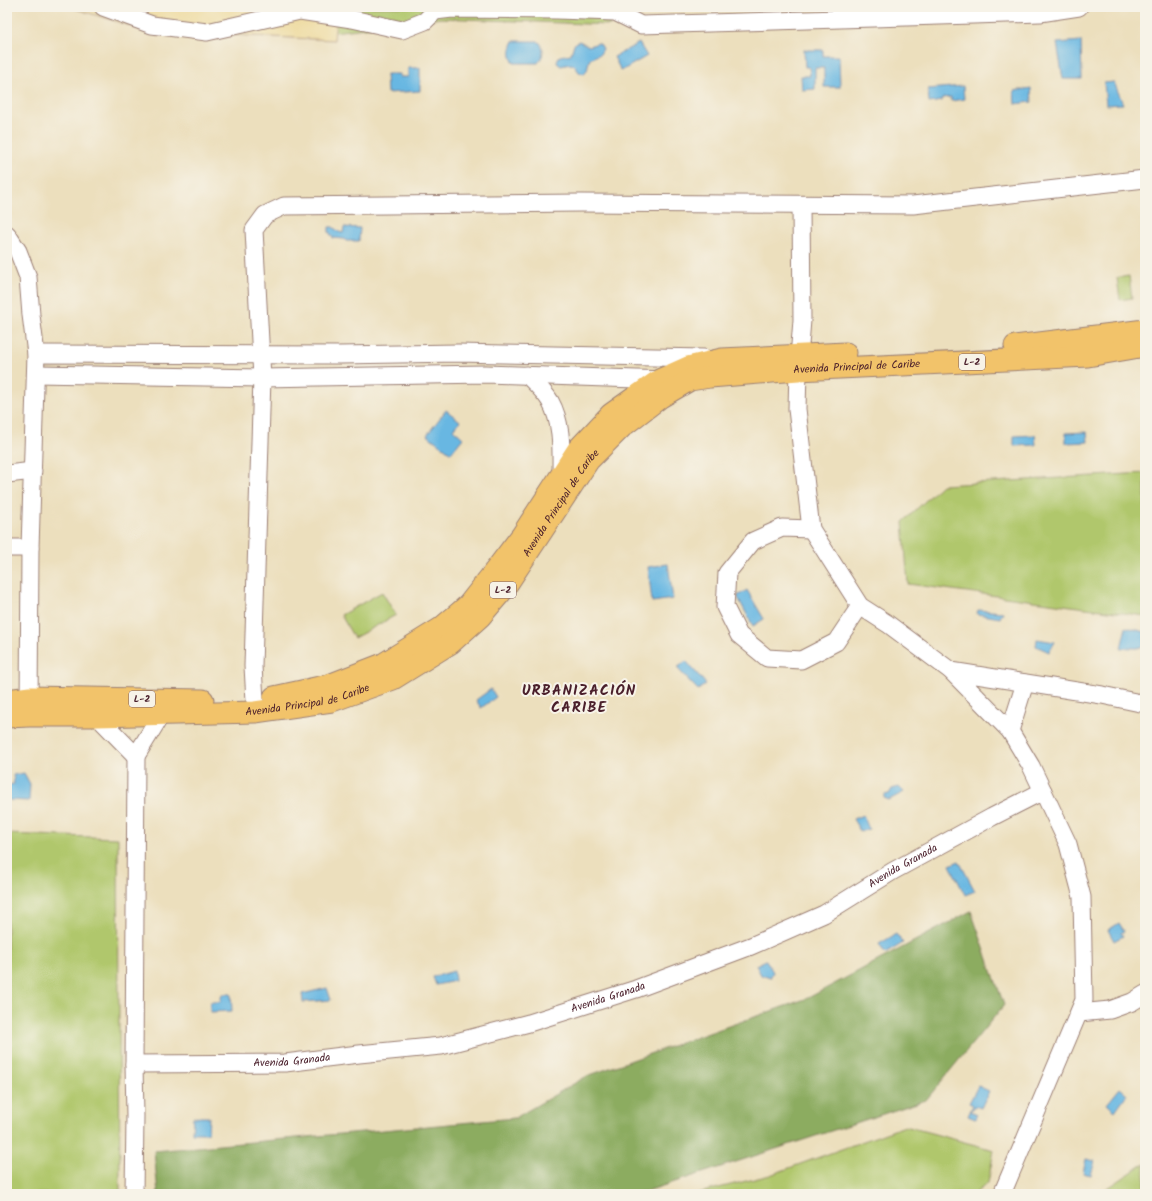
<svg xmlns="http://www.w3.org/2000/svg" width="1152" height="1201" font-family="Kalam,sans-serif">
	<style>
		.green { fill: #b0c76c; stroke: #7d734c }
		.forest { fill: #8cac60; stroke: #6b6646 }
		.sand { fill: #eeda9e; stroke: #9c7c64 }
		.water { fill: #67b7e2; stroke: #586b86 }
		.lines { fill: none; stroke-linecap: round; stroke-linejoin: round }
		.minor-casing { stroke: #9b7f74; stroke-width: 19 }
		.major-casing { stroke: #9b7f74; stroke-width: 23 }
		.minor { stroke: #fff; stroke-width: 17 }
		.major { stroke: #f2c36a; stroke-width: 21 }
		.labels { text-anchor: middle; dominant-baseline: central; stroke-width: 4; stroke-linejoin: round; paint-order: stroke }
		.shield { fill: #f7f3e8; stroke: #7e5f64; stroke-width: 1 }
		.shield-label { font-size: 10px; font-weight: bold; fill: #4a1f2b }
		.street-label { font-size: 11px; fill: #4a1f2b; stroke: #f7f3e8 }
		.district-label { font-size: 15px; font-weight: bold; letter-spacing: 1px; fill: #4a1f2b; stroke: #f7f3e8 }
	</style>
	<rect width="100%" height="100%" fill="#f7f3e8"/>
	<filter id="ink" filterUnits="userSpaceOnUse"><feTurbulence type="fractalNoise" baseFrequency=".025" numOctaves="2"/><feDisplacementMap in="SourceGraphic" scale="8" xChannelSelector="R" yChannelSelector="G"/><feConvolveMatrix kernelMatrix="1 2 1 2 8 2 1 2 1" color-interpolation-filters="sRGB"/></filter>
	<filter id="wash" filterUnits="userSpaceOnUse"><feTurbulence type="fractalNoise" baseFrequency=".012" numOctaves="4" result="noise"/><feDisplacementMap in="SourceGraphic" scale="16" xChannelSelector="R" yChannelSelector="G"/><feGaussianBlur stdDeviation="0.9" result="paint"/><feColorMatrix in="noise" values="0 0 0 0 0 0 0 0 0 0 0 0 0 0 0 0 0 1.4 0 .05"/><feComposite in="paint" operator="in"/></filter>
	<g filter="url(#wash)">
		<rect width="100%" height="100%" fill="#ecdfbd"/>
		<path class="green" d="M336,7H611L610,25L441,18L334,32Z
			M1129,276L1132,298L1120,300L1117,278Z
			M1145,473V616L908,584L903,522L942,485Z
			M382,592L396,615L354,638L341,615Z
			M7,834L118,838L120,1194H7Z
			M905,1126L994,1150L988,1183L974,1194H695L770,1175Z
			M1145,1163V1194H1105V1190Z"/>
		<path class="forest" d="M971,911L1004,1005L926,1100L638,1194H158L154,1151L515,1118L587,1076L808,998Z"/>
		<path class="sand" d="M70,7H337L334,40L210,34L140,29Z"/>
		<path class="water" d="M514,41H538C545,47 544,56 538,63H514C509,55 510,49 514,41Z
			M579,41L589,46L598,43L601,45L603,49L600,54L590,59C587,64 589,71 584,74L579,72L574,65L570,64L561,66L557,63L558,58L560,56L571,54L574,44Z
			M1081,41L1082,79H1063L1057,43Z
			M639,43L647,56L621,71L614,57Z
			M804,50H823V56H839L840,87H824V68H815V89L802,90L801,76H810L809,67H805Z
			M408,68H420V91L387,93L386,74H400V77H408Z
			M1114,82L1123,104L1106,105L1104,83Z
			M963,86L964,99L951,101V97L943,98L942,101L929,103L928,89Z
			M1031,88L1032,102L1015,104L1014,91Z
			M329,227H333L339,232L343,233L344,227L360,228L359,241H346L344,239L333,238L329,232Z
			M446,410L460,421L453,429L463,438L451,453L427,435Z
			M1087,432L1088,442L1066,443V433Z
			M1035,435L1036,445L1014,446V436Z
			M668,564L673,599L652,602L648,567Z
			M747,590L764,619L753,626L737,596Z
			M978,610L1003,612L1000,618L977,614Z
			M1126,627L1145,632V646L1137,648H1121Z
			M1037,639L1055,642L1049,652L1036,646Z
			M686,661L706,684L698,690L677,668Z
			M491,689L496,697L481,708L476,700Z
			M24,773L30,784L29,801L7,800V785L14,784L13,775Z
			M899,787L904,792L889,800L884,798V795L889,794L892,789Z
			M863,815L869,829L860,831L853,819Z
			M959,861L975,891L965,895L950,865Z
			M1119,923L1124,931L1121,933L1123,936L1114,941L1108,930Z
			M896,934L903,943L885,954L879,944Z
			M766,960L773,972L770,978L761,975L756,965Z
			M454,971L455,981L436,985L433,977Z
			M327,988L331,1000L303,1002L302,994Z
			M222,994H231L232,1011L210,1012V1002H220Z
			M978,1086L989,1091L981,1108L975,1106L971,1111L977,1114L975,1119L968,1116L973,1105L969,1103Z
			M1120,1088L1127,1094L1115,1111L1107,1104Z
			M193,1117H209L208,1133H192Z
			M1086,1159L1095,1161L1091,1175L1083,1173Z"/>
	</g>
	<g filter="url(#ink)">
		<g class="lines">
			<g class="minor-casing">
				<g id="minor">
					<path d="M103,7L152,25L207,32L300,11L352,19L402,30L425,21L435,11L452,9L557,10L615,12L641,25L1040,13L1079,7"/>
					<path d="M801,205L802,320L798,370L797,409L811,529L860,606L888,624L951,671L1010,731L1031,766L1068,844L1082,897L1084,1000L1002,1194"/>
					<path d="M7,234L18,251L28,277L31,315L36,354L30,548L29,709"/>
					<path d="M36,354L340,355L458,353L704,358"/>
					<path d="M36,374L262,378L485,374L666,380"/>
					<path d="M527,375C535,383 544,391 550,401C563,424 561,451 561,476"/>
					<path d="M7,474L33,471"/>
					<path d="M811,529L782,528L753,541L727,573L725,607L739,635L767,658L801,660L836,642L860,606"/>
					<path d="M7,548H30"/>
					<path d="M951,671L1102,695L1145,704"/>
					<path d="M255,712V701L253,666L262,378L254,230L265,215L284,206L581,203L913,205L1145,179"/>
					<path d="M97,716L136,756L161,715"/>
					<path d="M1010,731L1025,683"/>
					<path d="M1079,1013L1110,1010L1132,1002L1145,994"/>
					<path id="s1" d="M134,1064L285,1063L359,1054L441,1046L529,1023L636,989L751,946L824,914L893,871L992,817L1043,791"/>
					<path d="M134,1194L135,1116L134,1064L136,756"/>
				</g>
			</g>
			<g class="major-casing">
				<g id="major">
					<path d="M1015,346L1145,330"/>
					<path d="M274,697L329,685L383,664L441,628L468,605L490,577L522,535L578,449L611,414L659,380L688,367L722,359L846,353"/>
					<path d="M7,700L30,697L203,700"/>
					<path id="s2" d="M7,717L29,716H97L255,712L332,701L393,679L451,643L480,617L504,589L589,460L622,427L661,397L690,380L710,377L798,370L1088,356L1145,346"/>
				</g>
			</g>
			<use href="#minor" class="minor"/>
			<use href="#major" class="major"/>
		</g>
	</g>
	<g class="labels">
		<g class="shield">
			<rect x="959" y="354" width="26" height="16" rx="3"/>
			<rect x="490" y="582" width="26" height="16" rx="3"/>
			<rect x="129" y="691" width="26" height="16" rx="3"/>
		</g>
		<g class="shield-label">
			<text x="972" y="362">L-2</text>
			<text x="503" y="590">L-2</text>
			<text x="142" y="699">L-2</text>
		</g>
		<g class="street-label">
			<text stroke="none"><textPath href="#s2" startOffset="986">Avenida Principal de Caribe</textPath></text>
			<text stroke="none"><textPath href="#s2" startOffset="638">Avenida Principal de Caribe</textPath></text>
			<text stroke="none"><textPath href="#s2" startOffset="302">Avenida Principal de Caribe</textPath></text>
			<text stroke="none"><textPath href="#s1" startOffset="806">Avenida Granada</textPath></text>
			<text stroke="none"><textPath href="#s1" startOffset="482">Avenida Granada</textPath></text>
			<text stroke="none"><textPath href="#s1" startOffset="158">Avenida Granada</textPath></text>
		</g>
		<g class="district-label">
			<text x="579" y="691">URBANIZACIÓN<tspan x="579" dy="17">CARIBE</tspan></text>
		</g>
	</g>
	<rect width="1152" height="1201" fill="none" stroke="#f7f3e8" stroke-width="24"/>
</svg>
